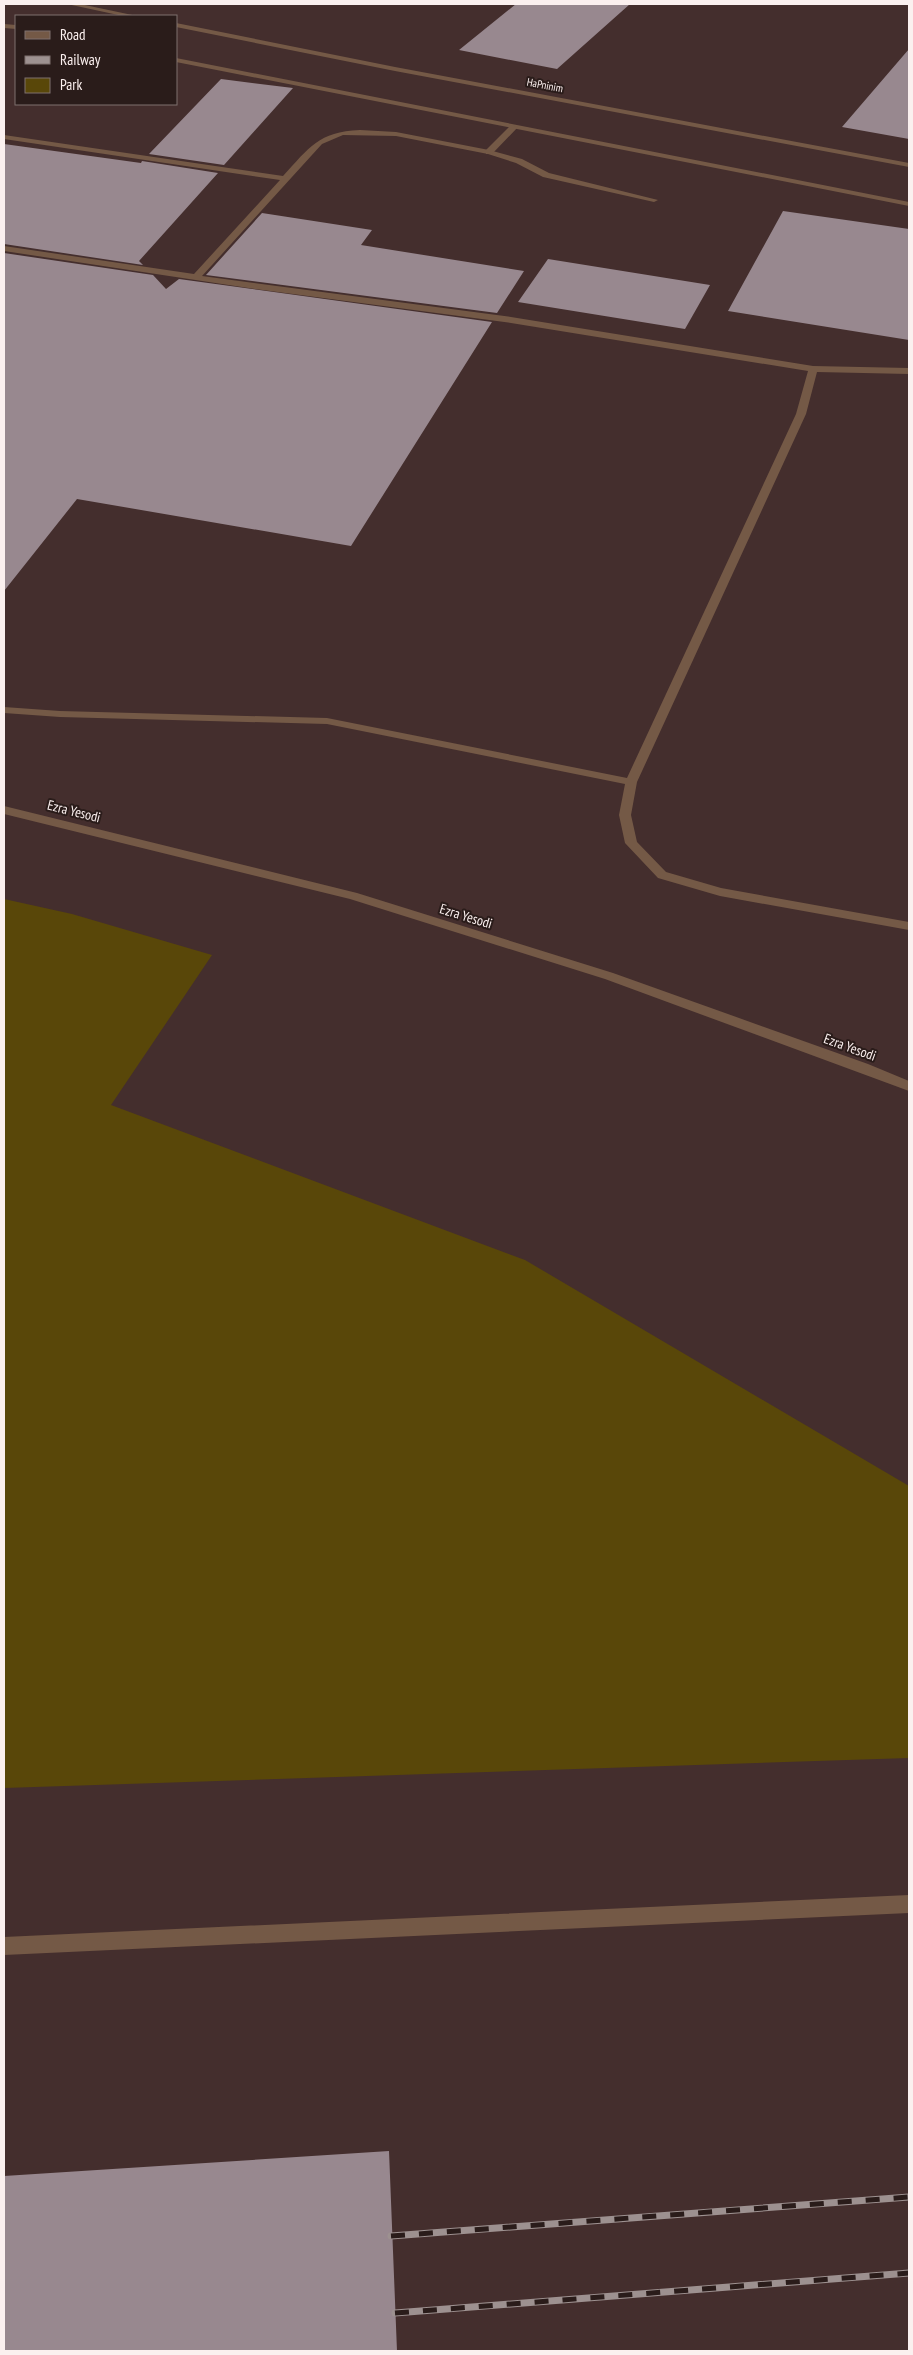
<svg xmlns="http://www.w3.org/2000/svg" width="913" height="2355" font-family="'PT Sans Narrow',sans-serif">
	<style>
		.built { fill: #442e2d; fill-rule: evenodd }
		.green { fill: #594709 }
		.building { fill: #98888f }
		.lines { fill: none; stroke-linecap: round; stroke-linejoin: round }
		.service { fill: #745946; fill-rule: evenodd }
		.minor { fill: #745946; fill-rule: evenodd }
		.tertiary { fill: #745946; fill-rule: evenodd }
		.rail-casing { stroke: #9d9190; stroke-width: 7 }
		.rail { stroke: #2a1c1a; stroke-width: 5; stroke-dasharray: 14; stroke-linecap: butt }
		.labels { text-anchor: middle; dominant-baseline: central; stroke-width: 4; stroke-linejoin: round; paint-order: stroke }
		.far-street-label { font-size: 11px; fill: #fbf0ef; stroke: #2a1c1a }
		.street-label { font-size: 14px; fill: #fbf0ef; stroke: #2a1c1a }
	</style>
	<rect width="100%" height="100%" fill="#342524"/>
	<path class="built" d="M4,4H909V2351H4ZM16,16H176V104H16Z"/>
	<path class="green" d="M4,899L72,914L212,955L111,1105L525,1260L909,1486V1758L4,1788Z"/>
	<path class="building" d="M516,4H630L557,69L459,50Z
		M909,49V139L842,127Z
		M221,79L293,88L224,165L149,154Z
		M4,144L141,163L142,161L218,173L139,261L143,265L4,244Z
		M783,211L909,229V340L728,311Z
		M262,213L372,230L361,245L524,271L497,313L206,275Z
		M4,253L153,275L166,289L179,279L492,322L351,546L77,499L4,591Z
		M548,259L710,285L685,329L518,302Z
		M389,2151L397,2351H4V2176Z"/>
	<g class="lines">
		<path class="service" d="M4,24L16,25V29L4,28Z
			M176,58L909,202V206L176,62Z
			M360,130L396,132L489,150L522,159L549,173L658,200L654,202L543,177L516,163L488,154L396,136L343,135L322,144L202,276L511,317L813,366L909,368V374L817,372L806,414L637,782L631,815L637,842L666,872L721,888L909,922V930L720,896L658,878L625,843L619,815L625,784L327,724L60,717L4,713V707L60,711L327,718L627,778L796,414L808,371L511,323L255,289L4,251V246L194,274L280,180L4,139V135L283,176C310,147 318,132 360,130Z
			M909,1895V1913L4,1955V1937Z"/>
		<path class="minor" d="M511,125L518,127L492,154H486V150Z
			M4,806L357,893L613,973L868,1064L909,1081V1091L605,979L350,899L4,814Z"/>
		<path class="tertiary" d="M67,4H80L137,16H123Z
			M176,23L395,67L909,163V167L395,71L176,27Z"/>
		<g class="rail-casing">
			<path id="rail" d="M391,2236L909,2197
				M395,2313L909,2273"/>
		</g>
		<use href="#rail" class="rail"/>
	</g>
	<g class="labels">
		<g class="far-street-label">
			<text transform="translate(545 85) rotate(11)">HaPninim</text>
		</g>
		<g class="street-label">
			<text transform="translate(74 811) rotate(14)">Ezra Yesodi</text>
			<text transform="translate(466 916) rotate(17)">Ezra Yesodi</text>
			<text transform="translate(850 1047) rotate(20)">Ezra Yesodi</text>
		</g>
	</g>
	<rect width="913" height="2355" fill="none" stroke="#fbf0ef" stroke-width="10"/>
	<rect x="15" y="15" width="162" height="90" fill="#2a1c1a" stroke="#7e716f"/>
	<rect x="25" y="31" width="25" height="8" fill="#745946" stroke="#7e716f"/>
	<text x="60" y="40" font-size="15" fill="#fbf0ef">Road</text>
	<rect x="25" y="56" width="25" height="8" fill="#9d9190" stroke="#7e716f"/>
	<text x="60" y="65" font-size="15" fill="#fbf0ef">Railway</text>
	<rect x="25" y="78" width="25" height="15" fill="#594709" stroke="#7e716f"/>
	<text x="60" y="90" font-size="15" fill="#fbf0ef">Park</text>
</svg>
